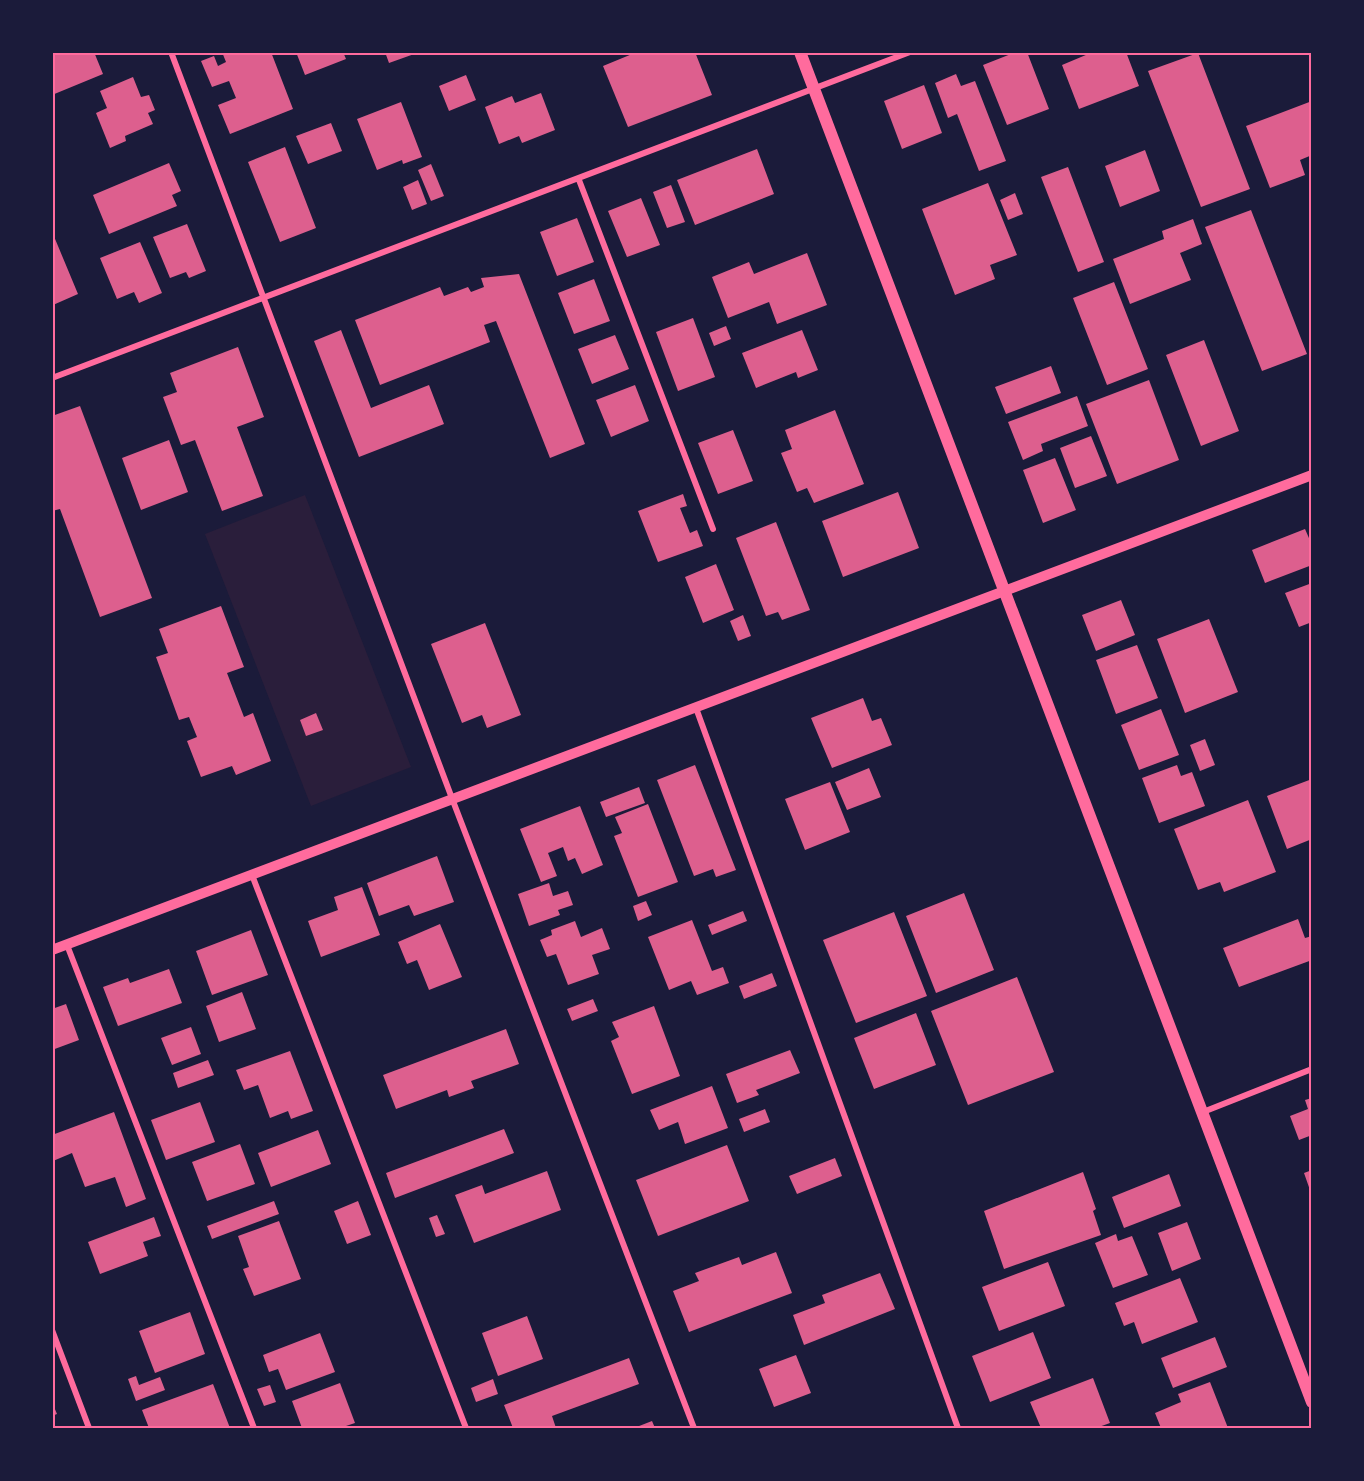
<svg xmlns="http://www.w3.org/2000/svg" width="1364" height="1481" font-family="Jost,sans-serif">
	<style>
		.green { fill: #2a1e3b }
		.building { fill: #dd5f8e }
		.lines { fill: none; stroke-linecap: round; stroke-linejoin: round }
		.minor { stroke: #ff6b9d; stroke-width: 6 }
		.tertiary { stroke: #ff6b9d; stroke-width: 10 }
		.secondary { stroke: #ff6b9d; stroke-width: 12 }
		.neatline { fill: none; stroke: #ff6b9d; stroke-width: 2 }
	</style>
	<rect width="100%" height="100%" fill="#1b1b3a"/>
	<path class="green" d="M305,495L411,767L311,806L205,534Z"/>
	<path class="building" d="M52,52H94L103,74L52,95Z
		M222,52H271L293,109L230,134L218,105L236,98L229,81L212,87L201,61L214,56L218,66L226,62Z
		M296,52H343L346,59L305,75Z
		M385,52H417V53L389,63Z
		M637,52H695L712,95L628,127L603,66Z
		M1016,52H1027L1049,109L1007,125L983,65Z
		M1093,52H1126L1139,86L1079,109L1062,65Z
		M1198,53L1250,189L1201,207L1148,71Z
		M956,74L961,86L975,81L1006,161L979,171L957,114L948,118L935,83Z
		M466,75L476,100L449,111L439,86Z
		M133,77L141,97L149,95L155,110L148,113L153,124L125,136L126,141L110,148L96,113L107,108L100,91Z
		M924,85L942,133L902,149L884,101Z
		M541,93L555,130L522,143L519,136L499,144L485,107L512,96L515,103Z
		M1312,101V155L1300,160L1305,175L1270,188L1246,126Z
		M401,102L422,157L403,164L402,160L377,170L357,119Z
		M331,123L342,151L308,164L296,136Z
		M285,147L316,228L280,242L248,162Z
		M757,149L774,194L695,225L677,180Z
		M1145,150L1160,191L1120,207L1105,166Z
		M169,163L181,191L172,195L177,206L109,234L93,195Z
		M431,164L444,196L431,201L418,170Z
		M1068,167L1104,262L1078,272L1041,177Z
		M418,180L427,204L412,210L403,187Z
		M988,183L1017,255L990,265L995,279L955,295L922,209Z
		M671,185L685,222L667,228L653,192Z
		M1015,193L1023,214L1008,220L1000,200Z
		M641,198L660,245L627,257L608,211Z
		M1251,210L1307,354L1262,371L1205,227Z
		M577,218L594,262L557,276L540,232Z
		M1193,219L1202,244L1180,253L1191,280L1130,304L1113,259L1164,239L1162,231Z
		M187,224L206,271L189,278L186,272L170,278L153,237Z
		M53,234L78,294L53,305Z
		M140,242L162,293L139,303L134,292L117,299L100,258Z
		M807,253L827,305L777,324L769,302L728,318L712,277L749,262L754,274Z
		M519,274L585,444L550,458L496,321L484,325L490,342L380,385L355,320L440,287L444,296L468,287L471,292L484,287L481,278Z
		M594,279L610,321L574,334L558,293Z
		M1114,282L1148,369L1107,385L1073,298Z
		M693,318L715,377L678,391L656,332Z
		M726,326L731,339L714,346L709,333Z
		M341,330L371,408L429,385L444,424L359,457L314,341Z
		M802,330L818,370L798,378L796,372L756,388L742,353Z
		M615,335L629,369L592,384L578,349Z
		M1204,340L1239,431L1201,446L1166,355Z
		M238,347L264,417L237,427L263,496L222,511L195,440L181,445L163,397L177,392L170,373Z
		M1051,366L1061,393L1006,414L995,387Z
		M1149,380L1179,460L1117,484L1086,404Z
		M635,385L649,421L611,437L596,400Z
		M1077,396L1088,426L1041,444L1043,451L1023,460L1008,422Z
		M80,406L152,598L100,617L60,509L52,511V416Z
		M835,410L864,484L814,503L807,488L797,492L781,453L792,449L785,430Z
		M733,430L753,481L718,494L698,443Z
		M1091,436L1107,476L1075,488L1060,448Z
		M169,440L188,492L141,510L122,458Z
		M1055,458L1076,510L1043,523L1023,470Z
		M898,492L919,548L843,577L822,521Z
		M683,494L687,506L680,508L690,533L697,530L703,546L658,562L638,511Z
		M776,522L810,610L782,620L778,612L766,616L736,538Z
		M1305,529L1312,545V565L1265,583L1252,550Z
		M716,564L734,610L703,623L685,577Z
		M1312,583V622L1299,627L1285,593Z
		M1121,600L1135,635L1096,651L1082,615Z
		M221,606L244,667L227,673L244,717L253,713L271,761L236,775L232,766L201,777L187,741L197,737L189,717L179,720L156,657L168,653L159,629Z
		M743,615L751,636L738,641L730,621Z
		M1209,619L1238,692L1185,713L1157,639Z
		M485,623L521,715L487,728L482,715L462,723L431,644Z
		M1137,645L1158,698L1116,714L1096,660Z
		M863,698L872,721L881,718L892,745L832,768L811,718Z
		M1161,709L1179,755L1139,770L1121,725Z
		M316,713L323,730L306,736L300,720Z
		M1205,739L1215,765L1200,771L1190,745Z
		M695,765L736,870L716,877L713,869L694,876L657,780Z
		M1177,765L1181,776L1192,772L1205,806L1159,823L1142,778Z
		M869,768L881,797L847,810L835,782Z
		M1312,779V839L1287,849L1267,796Z
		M830,782L850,832L805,850L785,799Z
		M639,787L645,803L606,817L600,802Z
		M1248,800L1276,872L1224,892L1220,882L1198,890L1174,829Z
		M648,804L678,882L638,897L614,836L622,833L615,817Z
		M580,806L603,865L582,874L575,858L568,861L563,847L548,853L557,876L541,882L520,829Z
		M437,856L454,902L414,916L409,905L379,916L367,883Z
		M549,883L553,896L568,891L573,905L558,910L560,915L529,926L518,894Z
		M362,887L380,935L321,957L308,921L338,910L334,897Z
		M964,893L994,970L936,993L906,916Z
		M646,901L652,915L638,921L633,906Z
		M743,911L747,921L712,935L708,925Z
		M894,912L927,996L856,1023L823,940Z
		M1298,919L1305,938L1312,936V960L1239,987L1223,948Z
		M692,920L712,971L723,967L729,983L697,995L691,981L669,990L648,937Z
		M575,921L581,937L602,928L610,949L592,955L599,974L568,985L556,954L547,957L540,940L552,935L551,930Z
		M440,924L462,977L429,990L417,960L407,964L398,942Z
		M251,930L268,975L212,995L196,951Z
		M169,969L182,1003L118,1026L103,987L128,978L130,983Z
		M772,973L777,986L744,999L739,986Z
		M1017,977L1054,1072L968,1105L931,1011Z
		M242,992L256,1029L219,1042L206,1006Z
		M593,999L598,1011L572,1021L567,1009Z
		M66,1004L79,1040L52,1050V1009Z
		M654,1006L680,1076L632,1094L611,1041L619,1037L612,1022Z
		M916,1013L936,1065L874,1089L854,1038Z
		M191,1027L201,1054L172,1065L161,1038Z
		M506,1029L519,1064L471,1081L474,1088L449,1097L447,1090L396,1109L383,1075Z
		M790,1050L800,1073L756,1090L759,1095L737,1103L726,1074Z
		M290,1051L313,1111L291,1119L288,1111L270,1118L258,1085L244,1090L236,1070Z
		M208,1060L214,1075L178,1088L173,1073Z
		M712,1086L728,1128L685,1144L678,1122L659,1130L650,1110Z
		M1312,1098V1135L1299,1140L1290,1116L1308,1109L1305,1100Z
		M200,1102L215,1142L166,1160L151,1120Z
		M765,1109L770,1122L744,1132L739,1119Z
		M114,1112L146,1199L126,1207L115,1177L85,1187L72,1153L53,1161L52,1159V1135Z
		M504,1129L514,1153L395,1198L386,1173Z
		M318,1130L331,1164L271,1187L258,1153Z
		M240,1144L255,1184L207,1201L192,1162Z
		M727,1145L749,1201L658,1236L636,1180Z
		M835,1158L842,1176L797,1194L789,1176Z
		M1312,1170V1193H1311L1304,1173Z
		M547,1171L561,1210L474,1243L455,1195L482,1185L485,1194Z
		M1083,1172L1096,1209L1093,1211L1101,1235L1004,1269L984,1211Z
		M1169,1174L1181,1206L1124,1228L1112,1197Z
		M274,1201L279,1214L212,1239L207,1226Z
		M358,1201L371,1235L347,1244L334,1211Z
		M437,1215L445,1234L436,1237L429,1218Z
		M154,1217L161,1236L143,1242L148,1256L100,1274L88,1242Z
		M279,1221L301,1279L254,1296L243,1269L249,1267L238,1236Z
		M1187,1222L1201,1259L1172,1271L1158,1233Z
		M1116,1234L1118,1241L1132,1236L1148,1275L1113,1288L1095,1243Z
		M776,1252L792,1293L689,1332L673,1291L699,1281L695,1273L739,1257L742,1265Z
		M1048,1262L1065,1306L999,1331L982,1287Z
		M880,1273L895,1309L804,1345L793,1315L825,1303L822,1295Z
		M1180,1278L1198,1322L1142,1344L1134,1322L1124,1326L1115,1303Z
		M190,1312L205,1354L155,1373L139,1331Z
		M527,1316L543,1359L498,1376L482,1333Z
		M1033,1332L1051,1378L990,1402L972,1356Z
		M320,1333L335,1372L286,1390L278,1369L269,1372L263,1355Z
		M1215,1337L1227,1367L1173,1388L1161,1358Z
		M796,1355L811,1393L774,1407L759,1369Z
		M629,1358L639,1384L552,1416L556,1428H513L504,1405Z
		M136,1376L139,1385L160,1377L165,1390L136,1401L128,1379Z
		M1093,1378L1110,1423L1096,1428H1041L1030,1402Z
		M493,1379L498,1394L476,1402L471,1388Z
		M1210,1382L1228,1428H1161L1155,1413L1181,1402L1178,1394Z
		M340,1383L355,1423L340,1428H302L292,1401Z
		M213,1384L230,1428H149L142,1410Z
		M270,1385L276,1402L264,1406L257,1389Z
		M52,1402L57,1414L52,1416Z
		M652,1421L655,1428H634Z"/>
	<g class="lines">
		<path class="minor" d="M171,52L453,801L694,1428
			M579,180L713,529
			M52,378L910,52
			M696,708L958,1428
			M252,875L466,1428
			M67,945L254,1428
			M1203,1112L1312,1069
			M52,1330L89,1428"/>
		<path class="tertiary" d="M52,950L1312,475"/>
		<path class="secondary" d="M800,52L1312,1402"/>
	</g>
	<rect width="1364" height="1481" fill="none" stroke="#1b1b3a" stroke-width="108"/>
	<rect x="54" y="54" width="1256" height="1373" class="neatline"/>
</svg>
